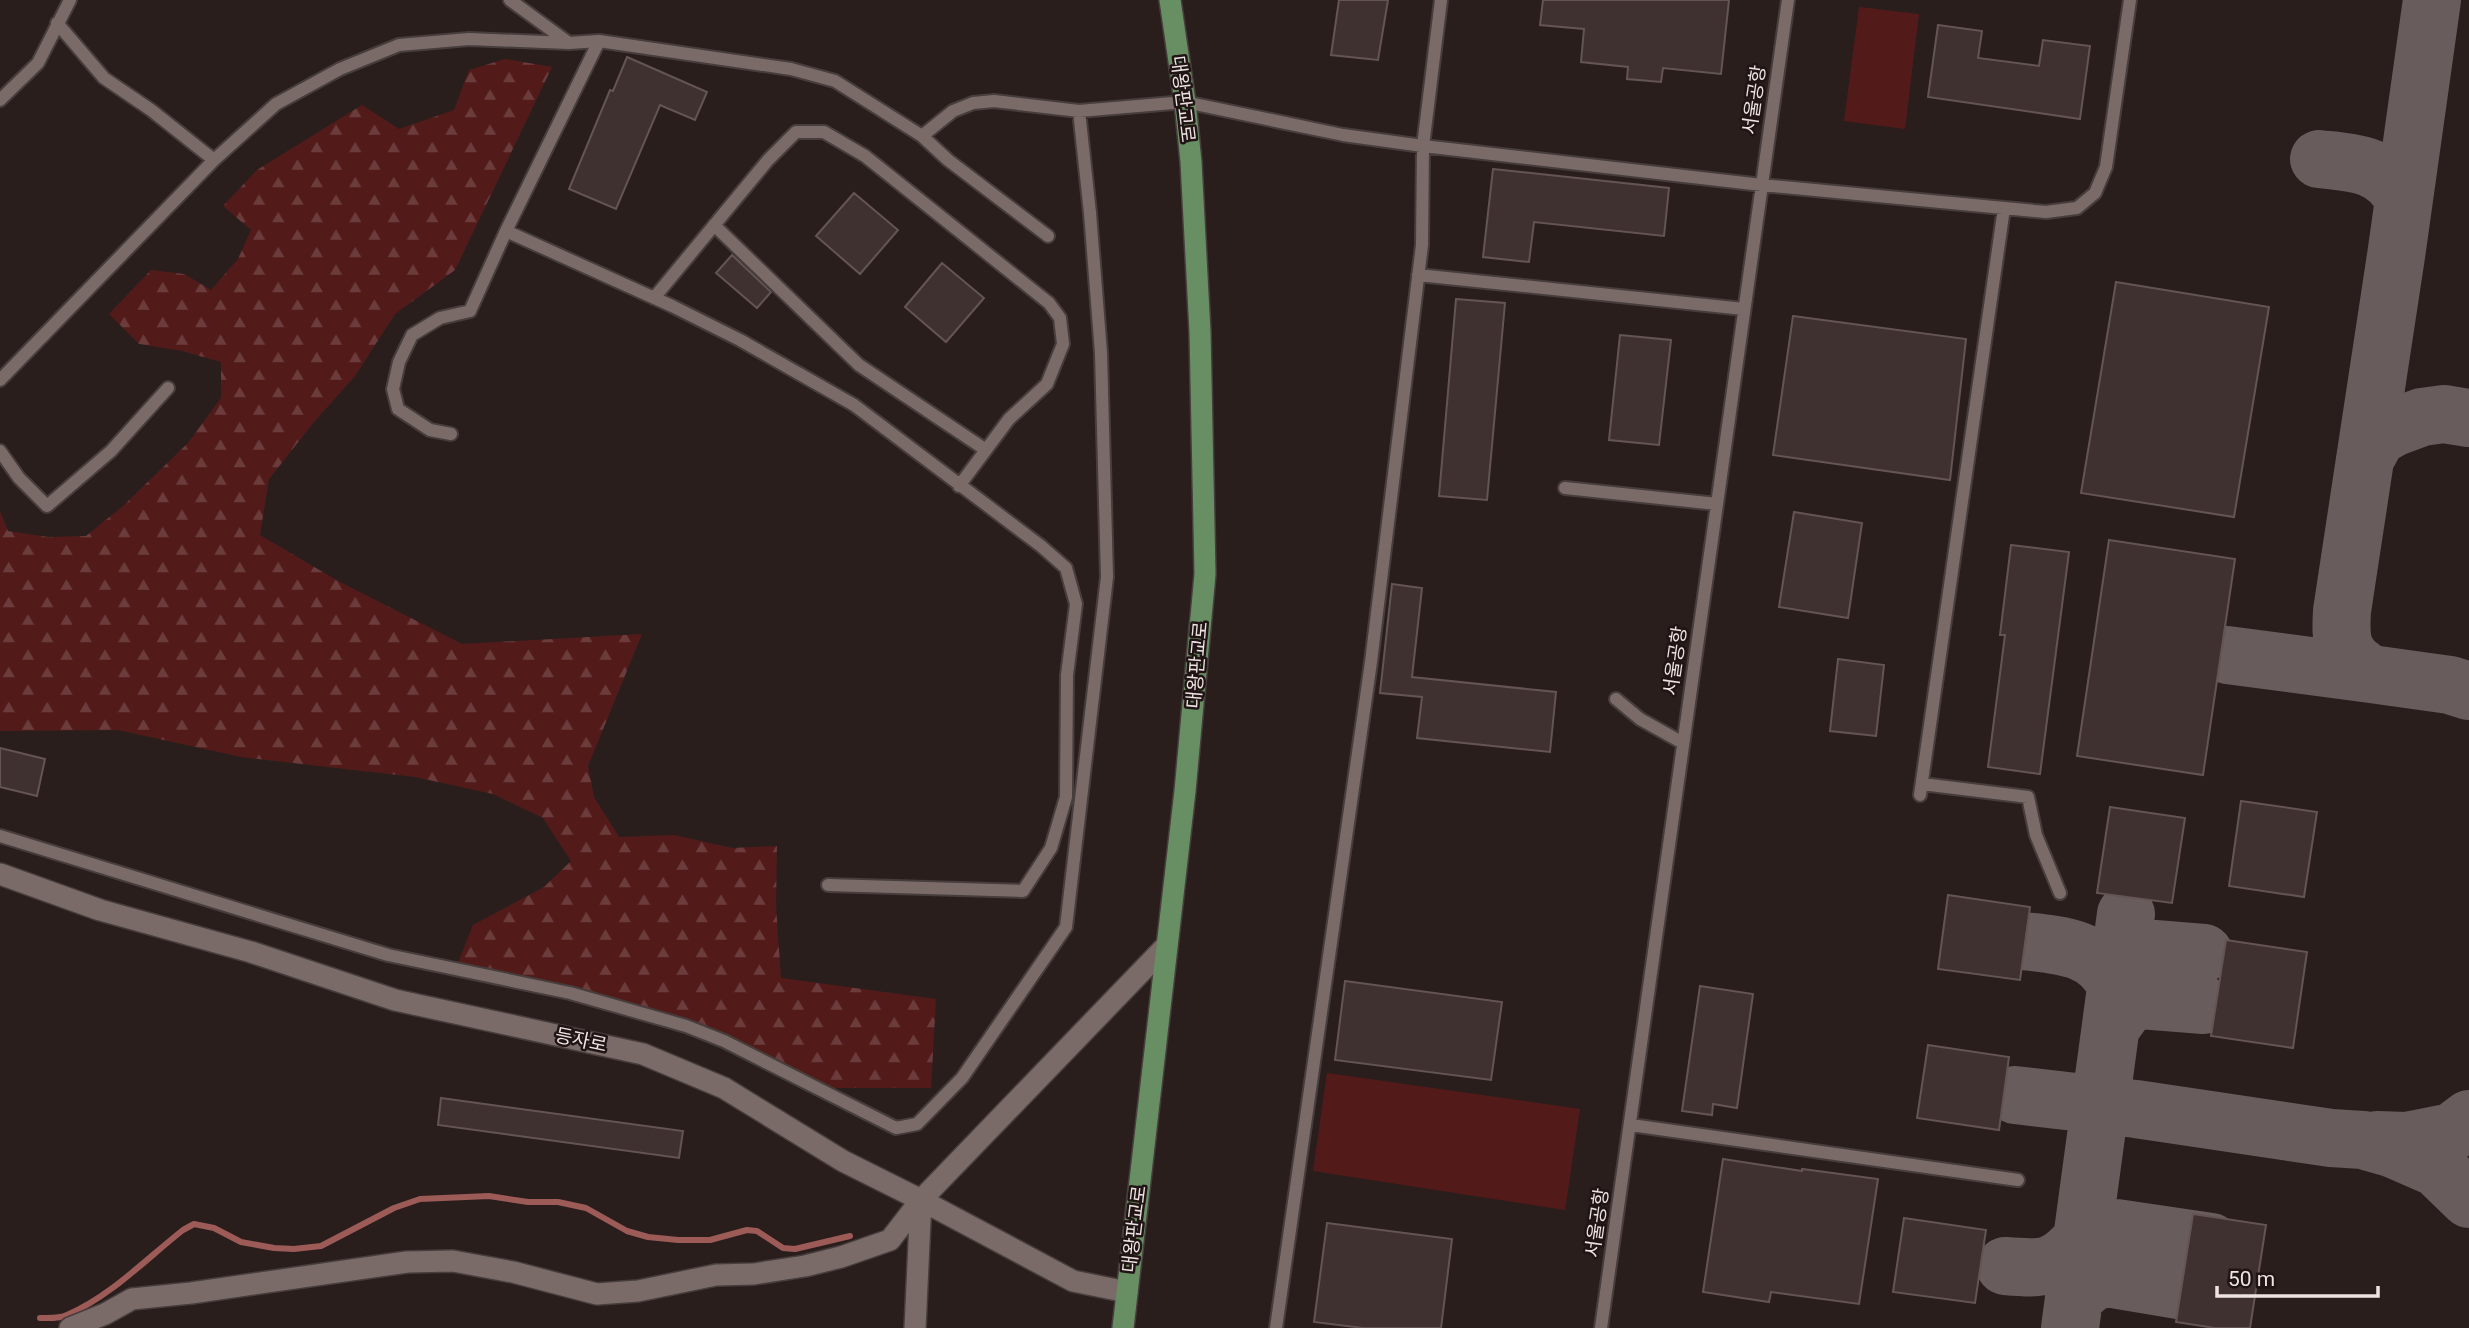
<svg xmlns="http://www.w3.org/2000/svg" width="2469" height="1328" font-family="Roboto,'Noto Sans KR',sans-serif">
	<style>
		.forest { fill: url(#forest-firs) }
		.pitch { fill: #521b1a }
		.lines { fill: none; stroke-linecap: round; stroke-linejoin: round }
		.stream { stroke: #9d5b57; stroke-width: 6 }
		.taxiway { stroke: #685c5c; stroke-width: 58 }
		.building { fill: #3f3130; stroke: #645554; stroke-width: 2 }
		.service-casing { stroke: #463d3c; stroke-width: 16 }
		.minor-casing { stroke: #463d3c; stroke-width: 24 }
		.primary-casing { stroke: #463d3c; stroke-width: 24 }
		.service { stroke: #7a6b69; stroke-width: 12 }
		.minor { stroke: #7a6b69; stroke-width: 21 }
		.primary { stroke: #688f64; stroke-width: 21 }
		.labels { text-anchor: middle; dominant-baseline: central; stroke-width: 5; stroke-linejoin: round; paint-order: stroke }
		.street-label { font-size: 19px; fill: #ece3e2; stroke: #201414 }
	</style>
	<defs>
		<pattern id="forest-firs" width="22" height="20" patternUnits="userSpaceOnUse" patternTransform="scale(1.75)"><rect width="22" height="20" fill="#521b1a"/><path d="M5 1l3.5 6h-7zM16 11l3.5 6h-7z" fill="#6b3c3b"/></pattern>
	</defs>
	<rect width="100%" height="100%" fill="#2a1e1d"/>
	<path class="forest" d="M505,59L552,67L455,270L395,314L355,376L314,422L269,479L260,535L338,581L462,644L642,634L588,766L594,797L619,837L674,835L732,848L777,846L776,905L781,978L936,999L931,1088H832L741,1044L670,1027L458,963L473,925L544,887L571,861L543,818L493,794L415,777L241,757L118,730L0,731V511L8,531L48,537L86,536L123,506L188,443L221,398V362L182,351L139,344L109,314L151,270L184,274L211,290L238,259L251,230L223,206L257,170L362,105L399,129L454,110L469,70Z"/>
	<path class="pitch" d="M1859,7L1919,14L1905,129L1844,121Z
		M1327,1073L1580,1109L1565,1210L1313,1171Z"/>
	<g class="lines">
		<path class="stream" d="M40,1318C48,1318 59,1319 67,1315C111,1296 146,1259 183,1230L194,1224L214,1228L241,1242L274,1248L294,1249L321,1246L394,1208L420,1199L489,1196L528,1202H558L586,1208L627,1231L648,1237L678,1240H710L747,1230L757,1231L783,1248L795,1249L850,1236"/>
		<path class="taxiway" d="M2319,159C2355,163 2384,163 2404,199
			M2365,459L2377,437L2395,427L2422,417L2444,414L2469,418
			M2227,655L2371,674L2450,685L2469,691
			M2371,674C2342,657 2340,643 2342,611L2396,256L2432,0
			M2004,939C2048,945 2098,941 2117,988
			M2120,967L2137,950L2155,949L2204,953
			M2112,1026L2127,1005L2140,1000L2204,1005
			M2015,1095L2136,1109L2331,1138L2363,1140L2391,1148L2437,1168L2469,1199
			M2377,1140L2407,1141L2452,1132L2469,1119
			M2005,1266C2043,1269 2056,1270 2082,1239
			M2098,1271L2088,1261L2081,1248C2092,1236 2099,1230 2116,1228L2211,1242
			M2074,1297L2091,1283L2106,1278L2207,1295
			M2070,1328L2126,914"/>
	</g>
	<path class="building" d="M1339,0H1388L1378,60L1331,55Z
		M1543,0H1729L1721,74L1663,68L1661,82L1627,79L1628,67L1581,62L1584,29L1540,25Z
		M1938,25L1982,31L1978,58L2039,66L2043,40L2090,46L2080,119L1928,97Z
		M627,57L707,92L695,120L660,105L616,209L569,189L610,90L613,91Z
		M1493,169L1669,188L1664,236L1534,222L1529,262L1483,257Z
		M854,193L898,230L860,274L816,236Z
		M732,255L771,292L757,308L716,273Z
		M942,263L984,298L946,342L905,307Z
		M2116,282L2269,307L2234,517L2081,493Z
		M1456,299L1505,303L1487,500L1439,496Z
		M1793,316L1966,339L1950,480L1773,455Z
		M1620,335L1671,340L1659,445L1609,440Z
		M1794,512L1862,523L1848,618L1779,607Z
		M2109,540L2235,559L2203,775L2077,756Z
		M2011,545L2069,552L2040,774L1988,767L2005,635H2000Z
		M1392,584L1422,588L1412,677L1556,692L1550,752L1417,738L1422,697L1380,693Z
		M1838,659L1884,665L1876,736L1830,731Z
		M0,748L45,759L37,796L0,787Z
		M2241,801L2317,812L2304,897L2229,886Z
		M2110,807L2185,818L2172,903L2097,893Z
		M1948,895L2030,907L2020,980L1938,969Z
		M2226,940L2307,952L2293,1048L2211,1036Z
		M1345,981L1502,1002L1491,1080L1335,1060Z
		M1700,986L1753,994L1737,1108L1713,1104L1712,1115L1682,1111Z
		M1928,1045L2009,1057L1999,1130L1917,1118Z
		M441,1098L683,1131L679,1158L438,1125Z
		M1723,1159L1802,1171V1169L1878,1179L1859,1304L1771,1292L1769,1302L1703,1292Z
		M2193,1214L2266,1225L2250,1328H2215L2176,1322Z
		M1904,1218L1986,1230L1975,1303L1893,1292Z
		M1327,1223L1452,1239L1441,1328H1363L1314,1322Z"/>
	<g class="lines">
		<g class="service-casing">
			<path id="service" d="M510,0L569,43L599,41L791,69L835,81L922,136L948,160L1048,236
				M57,23L104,78L151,110L214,160
				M599,41L506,231L672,306L740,340L854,405L1041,546L1066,568L1076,604L1067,675L1066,797L1051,848L1023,891L828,885
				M0,100L38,63L70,0
				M922,136L953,111L973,103L994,101L1079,111L1185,102L1343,135L1423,146L1762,185L2046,212L2077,208L2095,193L2106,167L2130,0
				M714,225L859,365L986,450
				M1418,275L1744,309
				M654,298L768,160L796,132H824L865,156L1049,303L1060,318L1063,344L1047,384L1009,419L959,486
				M0,380L214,160L276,104L340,69L399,45L469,39L569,43
				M451,434L430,430L398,409L393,389L399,362L412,335L440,318L470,311L506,231
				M0,451L19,478L47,506L111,451L168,388
				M1565,488L1717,504
				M1616,699L1640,719L1683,743
				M1922,784L2028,797L2036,835L2060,893
				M1920,795L2004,208
				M0,836L388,955L570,993L686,1026L724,1041L896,1128L917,1124L962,1078L1066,927L1107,577L1101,353L1090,213L1079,111
				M1631,1125L2018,1180
				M1276,1328L1371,662L1422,245L1423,146L1441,0
				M1601,1328L1788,0"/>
		</g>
		<g class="minor-casing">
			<path id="minor" d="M0,874L100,910L251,952L395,1000L643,1054L724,1088L843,1161L921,1200L1073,1281L1127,1292
				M70,1328L105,1314L132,1299L191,1293L407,1262L453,1261L513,1272L597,1294L638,1291L716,1275L754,1274L805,1266L841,1257L890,1240L921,1200L1167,945
				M915,1328L921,1200"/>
		</g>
		<g class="primary-casing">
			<path id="primary" d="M1123,1328L1185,791L1205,574L1200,332L1191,162L1185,102L1170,0"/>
		</g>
		<use href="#service" class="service"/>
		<use href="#minor" class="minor"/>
		<use href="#primary" class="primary"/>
	</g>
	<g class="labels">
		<g class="street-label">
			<text transform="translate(1183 99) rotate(83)">대왕판교로</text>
			<text transform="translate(1754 100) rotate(-82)">서울공항</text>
			<text transform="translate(1675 661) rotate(-82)">서울공항</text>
			<text transform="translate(1197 665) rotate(-85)">대왕판교로</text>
			<text transform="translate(581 1040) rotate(12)">등자로</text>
			<text transform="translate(1597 1223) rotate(-82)">서울공항</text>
			<text transform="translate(1134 1229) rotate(-83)">대왕판교로</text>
		</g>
	</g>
	<path d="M2217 1286v10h161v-10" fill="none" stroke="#ece3e2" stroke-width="3.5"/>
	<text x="2228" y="1286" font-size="21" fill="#ece3e2" stroke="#201414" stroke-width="5" paint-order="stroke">50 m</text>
</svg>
